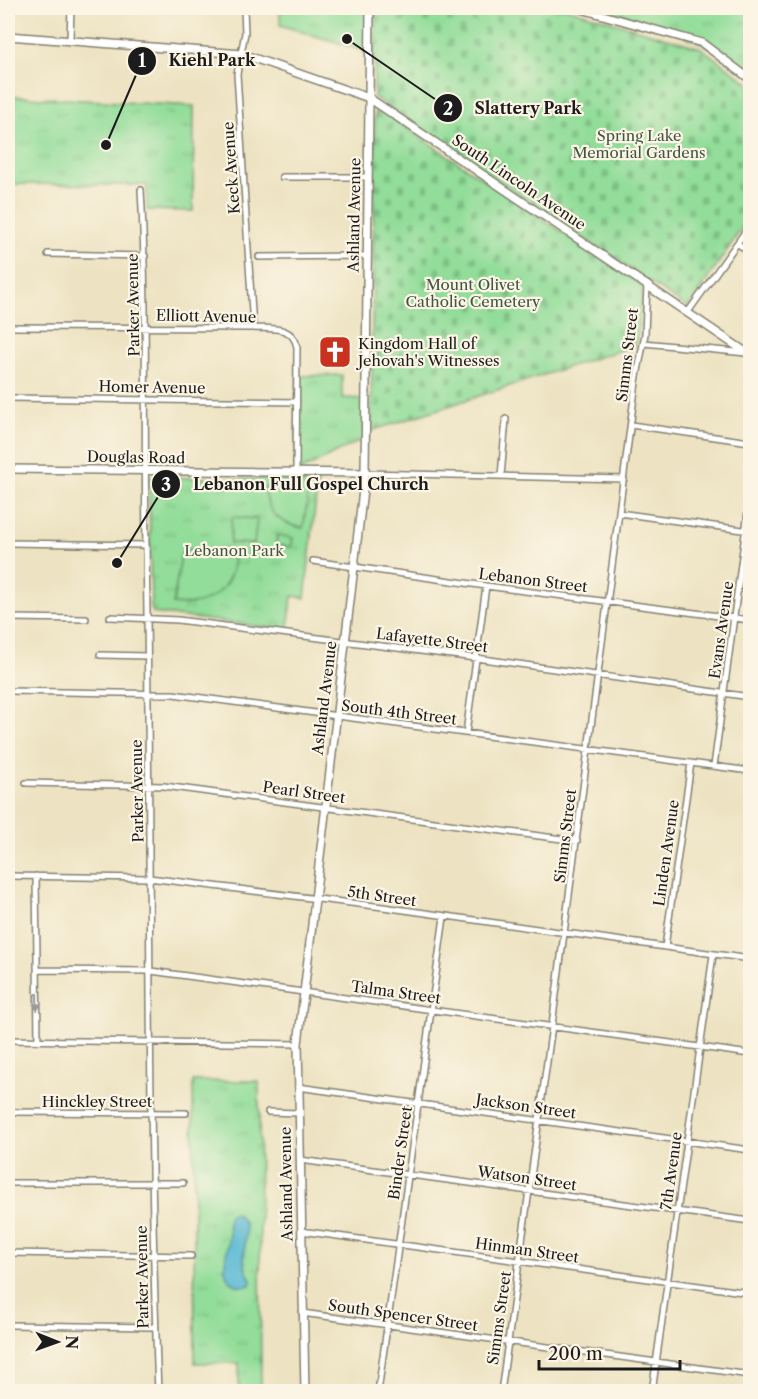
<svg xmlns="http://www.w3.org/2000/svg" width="758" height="1399" font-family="'Libre Caslon Text',serif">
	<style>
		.grass { fill: url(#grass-tufts); stroke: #577c5a; stroke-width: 1.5 }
		.cemetery { fill: url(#cemetery-stones); stroke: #577c5a; stroke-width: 1.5 }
		.pitch { fill: #92dd99; stroke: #577c5a; stroke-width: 1.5 }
		.water { fill: #55b8d3; stroke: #386a78; stroke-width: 1.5 }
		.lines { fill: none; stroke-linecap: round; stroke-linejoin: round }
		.minor-casing { stroke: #84806f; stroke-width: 8 }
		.tertiary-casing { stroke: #84806f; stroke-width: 10 }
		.minor { stroke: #fff; stroke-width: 5 }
		.tertiary { stroke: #fff; stroke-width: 7 }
		.oneway { fill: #999 }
		.labels { text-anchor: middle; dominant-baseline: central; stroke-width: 4.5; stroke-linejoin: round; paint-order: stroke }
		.park-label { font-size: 15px; fill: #3f5642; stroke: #fcf5e5 }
		.street-label { font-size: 15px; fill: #1c1c1c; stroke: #fcf5e5 }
		.poi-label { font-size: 15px; fill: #1c1c1c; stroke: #fcf5e5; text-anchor: start }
		.leader { fill: none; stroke: #1c1c1c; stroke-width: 2 }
		.callout-dot { fill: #1c1c1c; stroke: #fcf5e5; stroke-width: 2 }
		.mark-label { font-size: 18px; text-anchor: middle; font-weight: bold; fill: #fff }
		.callout-label { font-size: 16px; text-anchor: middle; font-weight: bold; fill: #1c1c1c; stroke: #fcf5e5; stroke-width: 4.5; stroke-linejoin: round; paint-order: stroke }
	</style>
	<defs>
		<pattern id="grass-tufts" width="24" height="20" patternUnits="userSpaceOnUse" patternTransform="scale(1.5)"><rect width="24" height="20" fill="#92dd99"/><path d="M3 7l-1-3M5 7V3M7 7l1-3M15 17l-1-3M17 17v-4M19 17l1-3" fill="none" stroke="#7dbd83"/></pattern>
		<pattern id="cemetery-stones" width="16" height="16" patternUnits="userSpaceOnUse" patternTransform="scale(1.5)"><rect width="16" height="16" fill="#92dd99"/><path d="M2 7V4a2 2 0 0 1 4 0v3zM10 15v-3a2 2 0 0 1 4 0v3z" fill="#7dbd83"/></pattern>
	</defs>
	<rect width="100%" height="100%" fill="#fcf5e5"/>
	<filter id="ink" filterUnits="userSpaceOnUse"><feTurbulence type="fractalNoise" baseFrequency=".0167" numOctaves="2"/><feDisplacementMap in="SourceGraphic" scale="12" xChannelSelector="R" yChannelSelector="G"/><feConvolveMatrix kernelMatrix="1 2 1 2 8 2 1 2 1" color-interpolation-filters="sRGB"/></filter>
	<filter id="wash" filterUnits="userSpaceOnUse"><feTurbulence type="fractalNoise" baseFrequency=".008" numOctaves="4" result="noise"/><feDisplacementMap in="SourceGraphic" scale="24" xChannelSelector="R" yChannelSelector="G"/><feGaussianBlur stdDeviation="1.35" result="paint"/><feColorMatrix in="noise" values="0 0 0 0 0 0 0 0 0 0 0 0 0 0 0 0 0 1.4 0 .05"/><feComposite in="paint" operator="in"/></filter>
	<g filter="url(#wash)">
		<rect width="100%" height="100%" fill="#ede3c2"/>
		<path class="grass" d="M280,8H370V53L280,25Z
			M590,8H750V72C700,34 650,24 590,8Z
			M8,96L194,106L193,211L147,210V185L8,184Z
			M342,375V398L366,399L365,438L296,473L297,376Z
			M152,477L318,480L305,598L292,596L288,630L153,613L151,607L149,478Z
			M193,1081H259L261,1391H239V1363H195Z"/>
		<path class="cemetery" d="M375,8H566L701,48L750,84V216L688,308L374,97Z
			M375,107L643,286L636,345L371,431Z"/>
		<path class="pitch" d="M285,483L306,486L309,490L303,528C279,524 266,512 265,487Z
			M232,517L257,519L254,544L230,543Z
			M277,535L293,538L291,547L276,545Z
			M187,550L234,558C231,592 206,608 173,604L181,555Z"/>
		<path class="water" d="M235,1213C259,1228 233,1255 251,1279L250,1285C245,1287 242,1287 236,1285C219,1277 226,1257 228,1243C230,1235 228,1227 228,1219L229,1215Z"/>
	</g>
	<g filter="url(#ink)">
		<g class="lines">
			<g class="minor-casing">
				<path id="minor" d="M244,8L245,33L237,74L253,328
					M70,40L71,8
					M282,177H368
					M141,190C148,309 144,427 146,546C151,828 147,1110 158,1392
					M738,244L750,252
					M48,254L145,256
					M259,257L367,256
					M688,312L750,225
					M8,327L253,328C271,329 293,325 297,347L296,473
					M644,343L746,353
					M8,398L297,402
					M631,425L750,442
					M365,473L624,479
					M501,476L506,419
					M619,513L750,531
					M8,543L146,545
					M313,561L486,586L750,620
					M110,617L178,620L483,659L750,697
					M8,618L86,619
					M100,655L147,656
					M8,691L173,694L750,771
					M466,733L486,586
					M714,766L750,497
					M26,783L164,786L577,841
					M8,876L149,878L383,907L750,959
					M36,876L38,1041
					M665,947L691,763
					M37,970L151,971L750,1054
					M8,1040L298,1044
					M298,1087L750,1150
					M8,1112L186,1113
					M268,1112L299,1113
					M300,1160L750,1221
					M8,1183H183
					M301,1231L750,1293
					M8,1253L191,1256
					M302,1313L750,1375
					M8,1325L155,1327
					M319,1392L338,1390L354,1392
					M378,1392L444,917
					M501,1392L551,1033L636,382L645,334L647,284
					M652,1392L713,955"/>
			</g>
			<g class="tertiary-casing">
				<path id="tertiary" d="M578,8L702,43L750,79
					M8,36L242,54L369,98L750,355
					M8,469L365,473
					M305,1392L298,1044L365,473L370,8"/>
			</g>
			<use href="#minor" class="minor"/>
			<use href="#tertiary" class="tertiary"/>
		</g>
		<defs><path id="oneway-solid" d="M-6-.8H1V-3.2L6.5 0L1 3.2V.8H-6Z" transform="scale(1.5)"/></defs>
		<use class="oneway" href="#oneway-solid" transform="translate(37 1002) rotate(89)"/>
	</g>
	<defs>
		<g id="church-square" transform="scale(1.725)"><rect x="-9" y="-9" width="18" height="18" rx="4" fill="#c8321e" stroke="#fcf5e5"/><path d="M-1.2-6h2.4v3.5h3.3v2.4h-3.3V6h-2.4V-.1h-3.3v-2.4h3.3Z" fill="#fff"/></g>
	</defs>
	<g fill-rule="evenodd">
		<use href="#church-square" x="335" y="352"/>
	</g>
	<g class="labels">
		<g class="park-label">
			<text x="639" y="135">Spring Lake<tspan x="639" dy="17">Memorial Gardens</tspan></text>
			<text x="473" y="284">Mount Olivet<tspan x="473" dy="17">Catholic Cemetery</tspan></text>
			<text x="234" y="550">Lebanon Park</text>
		</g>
		<g class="street-label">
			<text transform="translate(231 168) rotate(-94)">Keck Avenue</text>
			<text transform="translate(519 182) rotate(34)">South Lincoln Avenue</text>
			<text transform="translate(354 215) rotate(-89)">Ashland Avenue</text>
			<text transform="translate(133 305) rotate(-91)">Parker Avenue</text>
			<text transform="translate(206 316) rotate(1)">Elliott Avenue</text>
			<text transform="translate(627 355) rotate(-83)">Simms Street</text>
			<text transform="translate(152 387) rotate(1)">Homer Avenue</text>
			<text transform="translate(136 457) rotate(1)">Douglas Road</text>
			<text transform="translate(533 580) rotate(7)">Lebanon Street</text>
			<text transform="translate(721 630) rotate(-82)">Evans Avenue</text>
			<text transform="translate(432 640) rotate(7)">Lafayette Street</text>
			<text transform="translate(324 698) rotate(-83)">Ashland Avenue</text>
			<text transform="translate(399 712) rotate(7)">South 4th Street</text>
			<text transform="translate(137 791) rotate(-91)">Parker Avenue</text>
			<text transform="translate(304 792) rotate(8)">Pearl Street</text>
			<text transform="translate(565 836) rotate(-83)">Simms Street</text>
			<text transform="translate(666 853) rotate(-82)">Linden Avenue</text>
			<text transform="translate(382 896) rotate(8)">5th Street</text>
			<text transform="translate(396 992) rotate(8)">Talma Street</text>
			<text x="97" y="1101">Hinckley Street</text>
			<text transform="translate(526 1106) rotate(8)">Jackson Street</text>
			<text transform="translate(400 1153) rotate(-82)">Binder Street</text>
			<text transform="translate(671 1171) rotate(-82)">7th Avenue</text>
			<text transform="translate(527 1178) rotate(8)">Watson Street</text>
			<text transform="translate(286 1184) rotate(-91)">Ashland Avenue</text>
			<text transform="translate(527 1250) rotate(8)">Hinman Street</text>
			<text transform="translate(142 1277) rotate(-91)">Parker Avenue</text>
			<text transform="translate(403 1315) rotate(8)">South Spencer Street</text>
			<text transform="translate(499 1318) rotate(-82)">Simms Street</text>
		</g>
		<g class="poi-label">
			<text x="358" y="343">Kingdom Hall of<tspan x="358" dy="17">Jehovah's Witnesses</tspan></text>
		</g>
	</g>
	<path class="leader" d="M106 145L142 61M347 39L448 108M117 563L166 484"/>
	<g class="callout-dot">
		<circle cx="106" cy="145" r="6"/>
		<circle cx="347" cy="39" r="6"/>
		<circle cx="117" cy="563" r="6"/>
		<circle cx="142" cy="61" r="15"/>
		<circle cx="448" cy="108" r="15"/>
		<circle cx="166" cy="484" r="15"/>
	</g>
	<g class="mark-label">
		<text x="142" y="67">1</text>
		<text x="448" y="115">2</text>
		<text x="166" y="491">3</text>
	</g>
	<g class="callout-label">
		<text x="212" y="66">Kiehl Park</text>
		<text x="528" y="114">Slattery Park</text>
		<text x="311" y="490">Lebanon Full Gospel Church</text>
	</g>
	<rect width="758" height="1399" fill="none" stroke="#fcf5e5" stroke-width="30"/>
	<g transform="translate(57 1342) rotate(91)" stroke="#fcf5e5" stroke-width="4.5" paint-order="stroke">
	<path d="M0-4.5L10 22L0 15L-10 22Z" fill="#1c1c1c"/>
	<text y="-9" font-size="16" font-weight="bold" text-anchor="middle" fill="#1c1c1c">N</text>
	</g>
	<path d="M539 1360v9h141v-9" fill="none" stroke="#1c1c1c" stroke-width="3"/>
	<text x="548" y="1360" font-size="18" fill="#1c1c1c" stroke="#fcf5e5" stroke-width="4.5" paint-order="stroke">200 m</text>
</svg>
